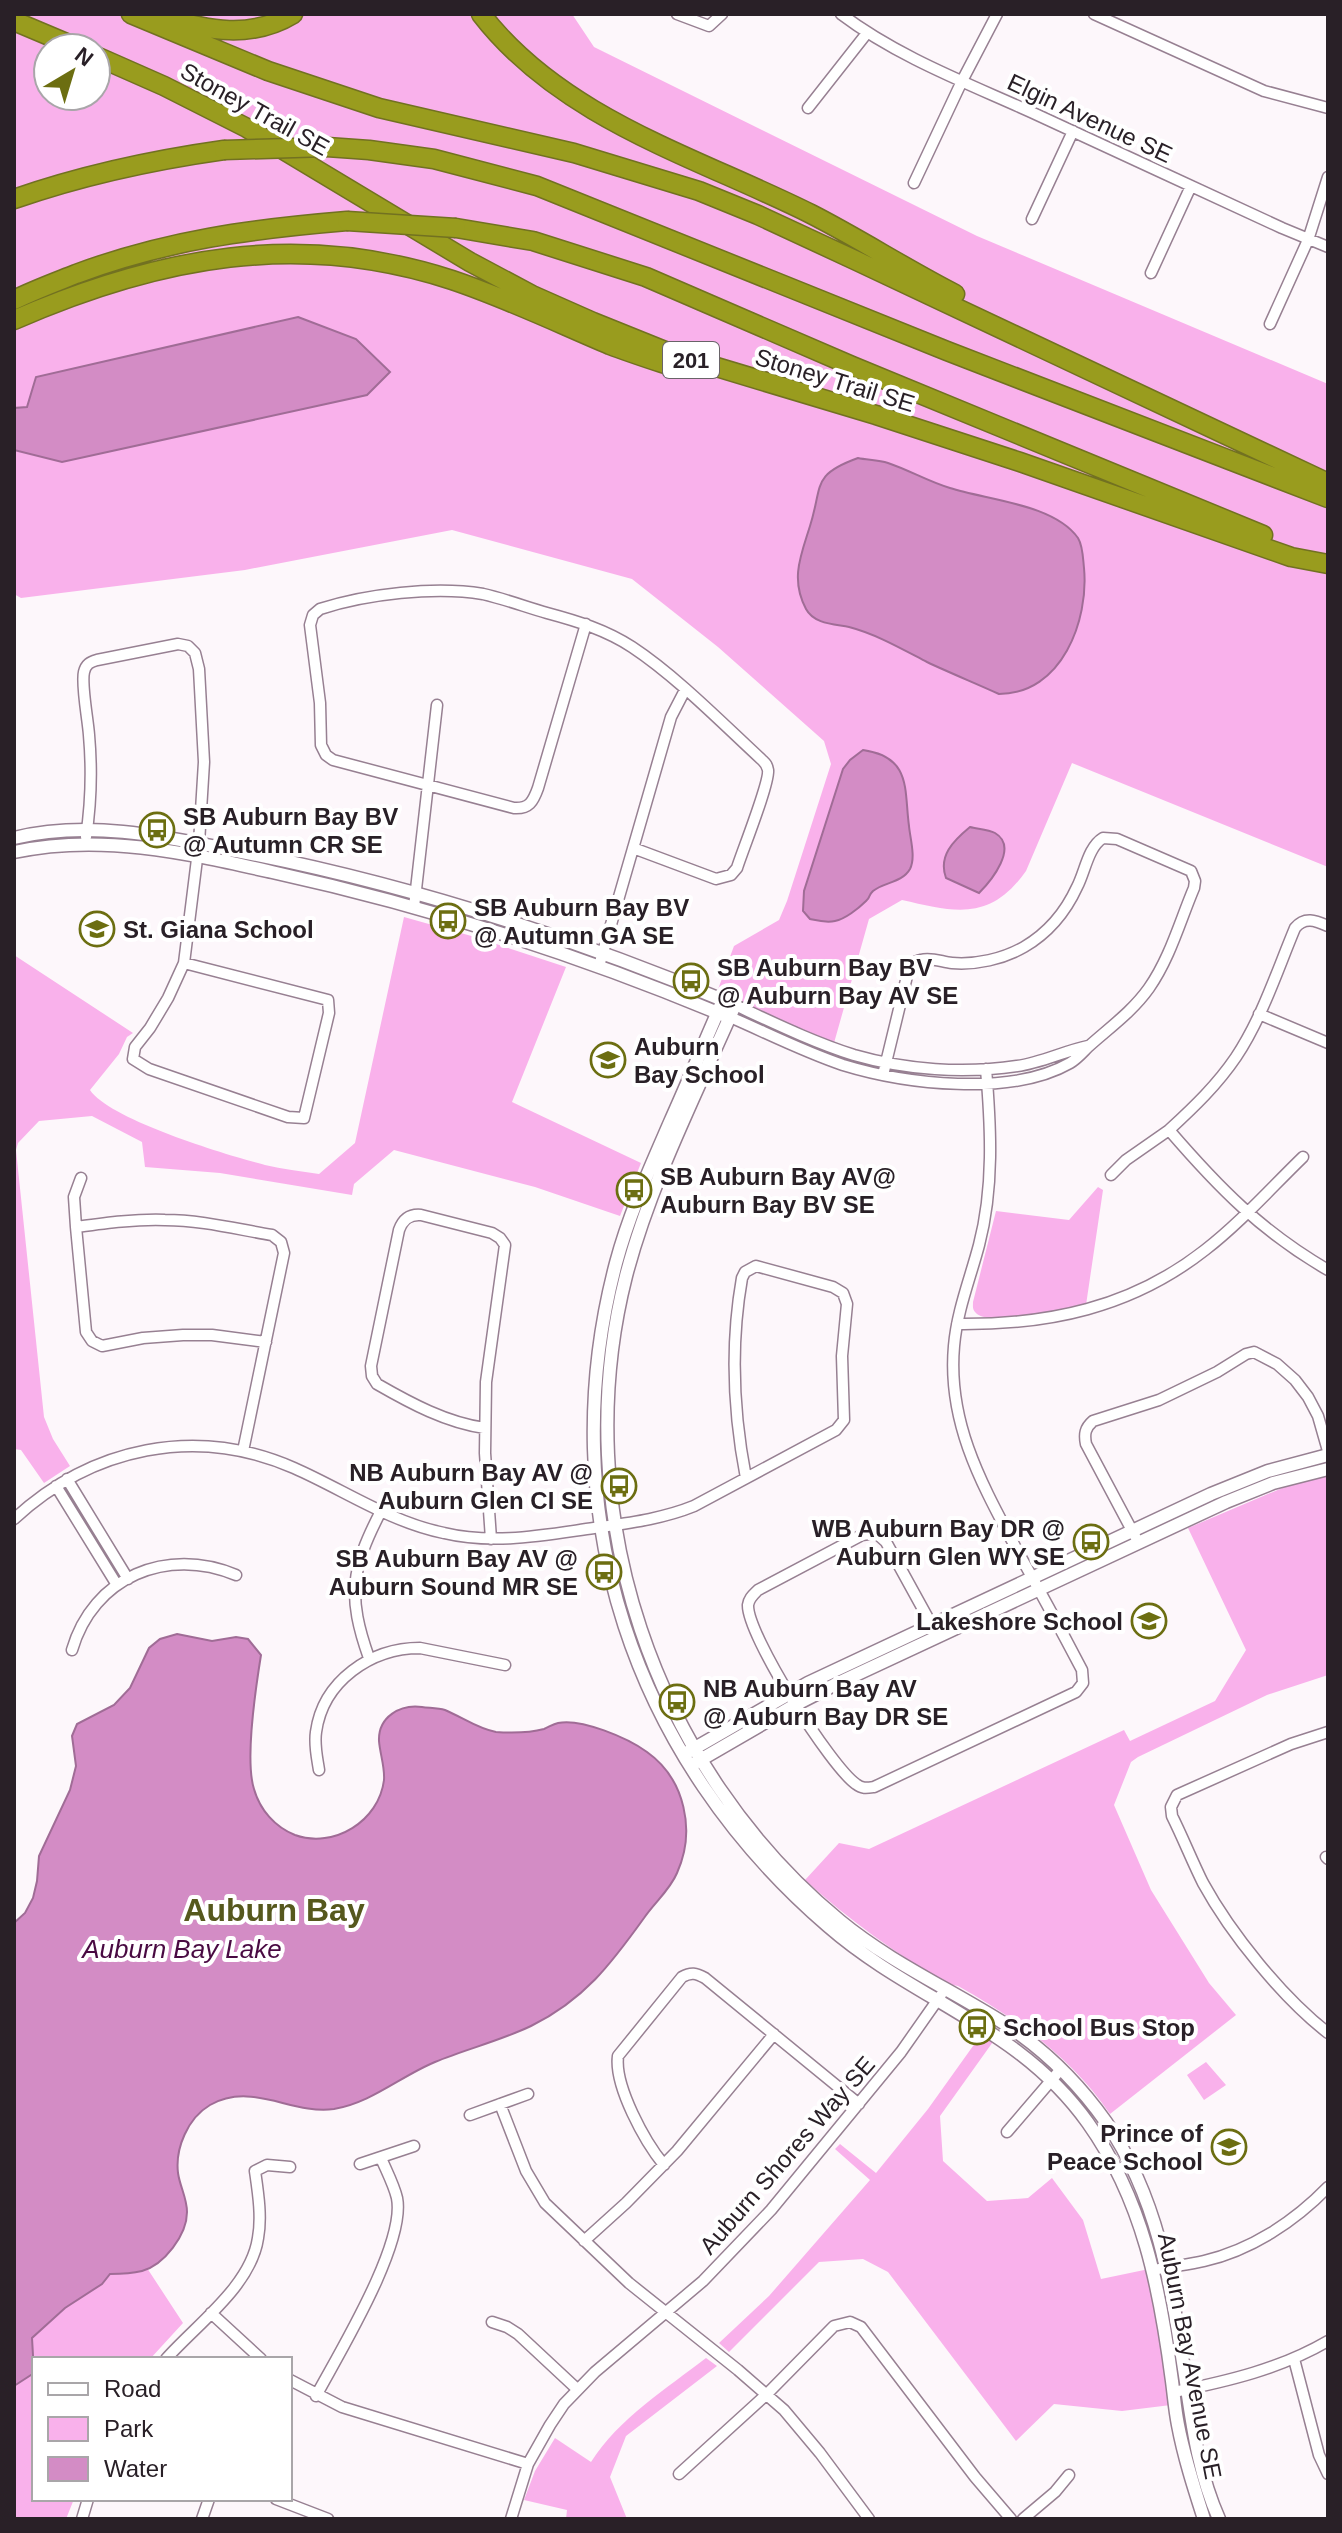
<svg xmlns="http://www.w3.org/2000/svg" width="1342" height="2533" font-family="Helvetica,sans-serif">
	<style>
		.green { fill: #f9b1eb; fill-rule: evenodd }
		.water { fill: #d38cc5; stroke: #a06c96; stroke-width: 2 }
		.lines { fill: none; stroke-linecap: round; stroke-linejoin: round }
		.minor-casing { stroke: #978092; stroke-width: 13 }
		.tertiary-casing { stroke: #978092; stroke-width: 15 }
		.motorway-casing { stroke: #727121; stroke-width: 21 }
		.minor { stroke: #fff; stroke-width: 10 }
		.tertiary { stroke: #fff; stroke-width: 12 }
		.motorway { stroke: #999c1e; stroke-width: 18 }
		.motorway-bridge-casing { stroke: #727121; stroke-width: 21; stroke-linecap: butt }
		.motorway-bridge { stroke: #999c1e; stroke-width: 18 }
		.labels { text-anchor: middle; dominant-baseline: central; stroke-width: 8; stroke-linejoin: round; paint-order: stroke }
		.shield { fill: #fff; stroke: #696368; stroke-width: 2 }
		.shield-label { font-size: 22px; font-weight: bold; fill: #292027 }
		.street-label { font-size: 24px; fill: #292027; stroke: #fff }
		.poi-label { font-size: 24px; font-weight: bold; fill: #292027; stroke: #fff; text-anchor: start }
		.water-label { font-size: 26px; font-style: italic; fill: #490a42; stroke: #fff }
		.district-label { font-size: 32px; font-weight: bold; fill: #56581d; stroke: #fff }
	</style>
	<rect width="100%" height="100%" fill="#fdf7fb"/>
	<path class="green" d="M14,14H572L594,47L977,236L1328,384V867L1072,763L1026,871C990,922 955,912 902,900L869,919L834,1043L717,992L734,946L779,920L787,901L831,764L824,741L718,647L632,579L452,530L245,570L21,598L14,594ZM48,48H96V96H48Z
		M404,917L475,937L566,967L512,1102L641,1163L620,1216L535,1187L394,1150L354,1184L352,1195L220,1173L145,1167L142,1142L92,1116L39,1121L18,1143L16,1150L44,1417L53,1439L70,1466L44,1483L21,1450L14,1449V955L133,1033L127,1037L119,1054L90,1090C110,1120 227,1155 265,1165C282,1169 301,1171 319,1174L355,1143Z
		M1098,1187L1103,1190L1086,1305C1066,1309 993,1326 977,1314C972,1310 973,1307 973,1302L996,1211L1069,1220Z
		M1328,1476V1675L1267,1695L1138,1757L1131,1762L1114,1805L1151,1890L1209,1983L1236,2015L1110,2114C1072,2058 1017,2019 958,1986L948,1984C896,1954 849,1920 805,1880L839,1843L869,1849L1124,1730L1130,1741L1215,1701L1246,1650L1188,1528L1287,1486Z
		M983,2032L995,2039L940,2116L943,2161L987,2201L1028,2198L1052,2178L1083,2220L1101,2279L1149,2269L1171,2405L1122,2411L1054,2404L1016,2441L888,2272L863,2259L819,2262L729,2352L719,2343L769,2296L870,2180L835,2149L840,2144L876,2173L928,2109Z
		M1206,2062L1226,2085L1204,2100L1187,2075Z
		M147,2268L183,2323L150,2359H34L31,2356L32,2338L65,2308L102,2284L110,2274L142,2271Z
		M706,2358L717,2366L626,2436L610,2477L627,2519H566L567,2510L524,2500L535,2471L555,2438L591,2462C619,2418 666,2389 706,2358Z
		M34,2373V2499H74L66,2519H14V2385Z"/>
	<path class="water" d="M298,317L356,339L390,372L367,395L62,462L14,450V408L27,407L36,377Z
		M858,458C867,460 878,460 888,463C909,470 929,482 950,488C987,500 1054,504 1078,538C1083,546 1083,559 1084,568C1089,620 1062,694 999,694C975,683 950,673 927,662C902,649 876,634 849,627C834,624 814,624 806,609C790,579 801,555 810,526C823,485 811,475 858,458Z
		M863,750C912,757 904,790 909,826C910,838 916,857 910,869C902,883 884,882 873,891C867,897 872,895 866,901C858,909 845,919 835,921C826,923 819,921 810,919L803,911L804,891L843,769L850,760Z
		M970,827C977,829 988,829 995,833C1019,847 991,881 979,893L946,878C938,856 953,841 970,827Z
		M177,1634L212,1641L236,1637L248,1639L261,1655C256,1686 245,1761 254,1789C260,1810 275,1827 295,1835C334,1849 379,1821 384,1780C385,1767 380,1754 379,1741C378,1717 400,1704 422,1707C429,1708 438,1708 445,1710C462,1717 478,1729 496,1732C511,1733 529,1733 544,1729C549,1727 553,1724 558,1723C581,1718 628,1738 647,1752C685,1779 696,1831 677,1873C670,1890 654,1903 644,1918C611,1964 584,2000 531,2026C500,2041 466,2049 435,2062C401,2076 371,2103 334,2109C291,2115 252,2081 210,2105C188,2118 175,2148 178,2173C180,2187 187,2198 187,2212C187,2235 164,2265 142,2271C134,2273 119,2274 110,2274L102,2284L65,2308L32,2338L34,2373L14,2386V1923L25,1913L33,1898L37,1881L39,1856L70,1790L76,1766L72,1736L77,1724L114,1705L130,1688L149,1648L160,1639Z"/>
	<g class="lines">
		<g class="minor-casing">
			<path id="minor" d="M677,14L709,26L722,14
				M841,14C898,57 967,83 1031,112C1115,150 1198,190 1282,228L1328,247
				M1094,14L1264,91L1328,108
				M808,108L867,33
				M914,183L962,81L997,14
				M1032,219L1073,131
				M1151,273L1191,186
				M1270,324L1308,240L1328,177
				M586,624L538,788C533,802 529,809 514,808L333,760L326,755L321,745L320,703L310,625L313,615L320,609C366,594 435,586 483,594C505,599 526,607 547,613C577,621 606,630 632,647C676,676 722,723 761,759C765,763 767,764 768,770C770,782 742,852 737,868L731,875L716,879L633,848
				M86,837C91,804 92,769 89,735C88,720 81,684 84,672C86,664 90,662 97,660L178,644L188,646L195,653L199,669L204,762L199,843L184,963L168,998L150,1028L135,1047L133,1059L149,1069L288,1117L304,1118L329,1013L328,1000L184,963
				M414,907L437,705
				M1328,926C1316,921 1305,916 1295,928C1277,971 1262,1018 1236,1057C1217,1085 1194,1107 1169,1130C1219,1188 1261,1231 1328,1270
				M599,966L671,717L685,690
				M735,1005C774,1023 813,1042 854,1055C906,1070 964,1074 1017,1066C1041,1063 1064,1051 1088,1046
				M1259,1014L1328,1043
				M730,1017C767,1033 804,1052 843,1065C905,1084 1011,1097 1070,1063C1077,1059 1082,1053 1088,1047C1109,1028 1132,1012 1149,988C1170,958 1180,921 1194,888L1195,881L1191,871L1117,839L1103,838C1088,847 1085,872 1077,887C1066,911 1048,933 1024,947C1003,959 976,965 952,963C942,962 931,957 921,960C914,961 911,966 908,972L883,1075
				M1111,1175L1126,1160L1169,1130
				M76,1227L74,1197L81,1178
				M957,1324C1048,1325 1131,1308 1205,1250C1240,1223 1271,1188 1303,1157
				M485,1428C447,1423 410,1403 377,1384L372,1376L371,1366L399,1230C403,1219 410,1214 421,1215L492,1233L500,1238L505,1245L486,1382L485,1453L491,1539
				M243,1451L284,1253L281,1242L272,1235C236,1229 201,1220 165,1220C135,1219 106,1223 76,1227L86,1332L92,1341L102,1346L143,1338L183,1335H212L266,1342
				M67,1479L128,1579
				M56,1486L117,1585
				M14,1519C92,1447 196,1425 294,1468C344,1490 390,1522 444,1533C494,1545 544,1535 594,1528C628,1523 662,1519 694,1506L836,1430L844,1420L842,1356L847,1304L843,1293L833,1287L756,1266L745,1272L742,1278C730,1346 733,1411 746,1478
				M1136,1538L1086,1444C1084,1434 1085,1428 1093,1421L1159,1400L1217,1372L1246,1354L1254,1352L1277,1364L1295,1380L1308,1397L1318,1416L1328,1451
				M935,1631L886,1542L876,1533L862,1535L758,1590C753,1595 749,1598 748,1605C747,1635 831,1767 856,1784C862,1789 867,1788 874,1787L1076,1692L1083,1683L1082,1670C1061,1630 1040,1591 1018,1552C983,1486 947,1424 954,1346C957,1311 970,1279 979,1245C994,1188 991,1128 986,1069
				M72,1650C93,1577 167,1546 236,1575
				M369,1658C347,1596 351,1569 381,1511
				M1328,1732L1291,1744L1177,1795L1171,1807L1172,1816C1183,1838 1192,1861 1203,1883C1231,1934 1282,1997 1328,2033
				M319,1770C317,1757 314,1745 316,1732C323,1681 371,1648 420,1648L505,1665
				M1326,1857L1328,1859
				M500,2104L526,2171L545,2203L629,2283L738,2370L784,2410L820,2453L869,2519
				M470,2115L528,2094
				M1007,2132L1061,2069
				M360,2164L414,2146
				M664,2165C645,2142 614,2086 618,2056L682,1977C691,1972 696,1973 705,1978L859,2104
				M584,2241L626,2203L677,2151L774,2034
				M1154,2270C1171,2266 1188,2265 1204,2261C1251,2250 1294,2222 1328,2187
				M211,2313L261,2359
				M492,2322L507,2327L518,2334L577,2389
				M166,2359C197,2324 251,2286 258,2238C262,2217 258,2192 255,2171L267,2165L290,2167
				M1294,2359L1319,2455L1328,2474
				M290,2380L342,2407L528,2464
				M1174,2392C1228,2381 1280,2369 1328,2341
				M316,2396C339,2353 406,2244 397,2198C394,2185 386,2170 381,2158
				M679,2474L767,2394L834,2326L850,2322L861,2327L975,2477L1011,2519
				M276,2499L328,2519
				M82,2519L88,2499
				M202,2519L209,2499
				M511,2519L528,2464L550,2425L564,2404L595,2372L703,2281L771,2210L901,2052L941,1995
				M1023,2519L1055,2492L1069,2475"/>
		</g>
		<g class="tertiary-casing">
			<path id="tertiary" d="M14,838C88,820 163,836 237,851C408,884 575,938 735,1005C697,1092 650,1184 626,1276C566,1511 654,1768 840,1921C891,1963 950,1989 1005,2024C1045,2050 1079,2084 1106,2122C1160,2200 1172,2291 1186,2382C1193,2429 1199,2474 1219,2519
				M14,852C101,833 187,853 272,872C427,906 577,954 723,1015
				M723,1000C705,1041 688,1082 670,1122C650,1168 629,1214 616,1263C550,1513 634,1759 828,1926C914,2001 1019,2026 1088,2123C1143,2200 1160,2289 1172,2381C1174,2396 1175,2410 1178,2425C1184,2457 1194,2488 1204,2519
				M688,1752L808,1683L1211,1494L1268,1471L1328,1455
				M695,1763L795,1705L834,1685L1226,1502L1273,1483L1328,1469"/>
		</g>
		<g class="motorway-casing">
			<path id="motorway" d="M131,14L268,71L379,108L574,153L699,191L758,215L857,261L1328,483
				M481,14C562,119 697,157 811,214C860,239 906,269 955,294
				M165,17C207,31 252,39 293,14
				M14,21L78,48
				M96,56L164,86L247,128L470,262L532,295L593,322L670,353L876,415L1020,462L1291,557L1328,564
				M327,147L369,150L434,159L537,186L947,351L1328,498
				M14,199C83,175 153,160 224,150
				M456,228L533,241L646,277L852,366L1263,535
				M14,300C34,290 56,282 76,274C167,240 251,229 347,221
				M14,320C158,257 299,230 452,280C506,298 558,323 610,345C631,353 653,360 674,367"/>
		</g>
		<use href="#minor" class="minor"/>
		<use href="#tertiary" class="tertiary"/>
		<use href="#motorway" class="motorway"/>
		<g class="motorway-bridge-casing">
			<path id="motorway-bridge" d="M224,150L327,147
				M347,221L456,228"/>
		</g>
		<use href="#motorway-bridge" class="motorway-bridge"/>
	</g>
	<defs>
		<g id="bus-ring" transform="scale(1.8)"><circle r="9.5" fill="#fff" stroke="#6c6e11" stroke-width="1.5"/><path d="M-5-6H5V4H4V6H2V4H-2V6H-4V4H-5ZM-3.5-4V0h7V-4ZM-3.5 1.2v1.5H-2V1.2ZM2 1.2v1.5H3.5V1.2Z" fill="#6c6e11"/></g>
		<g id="school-ring" transform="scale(1.8)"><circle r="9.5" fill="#fff" stroke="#6c6e11" stroke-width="1.5"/><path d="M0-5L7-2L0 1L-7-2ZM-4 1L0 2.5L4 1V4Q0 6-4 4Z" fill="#6c6e11"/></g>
	</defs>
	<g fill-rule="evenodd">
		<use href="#bus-ring" x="157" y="830"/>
		<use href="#bus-ring" x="448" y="921"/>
		<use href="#school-ring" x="97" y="929"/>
		<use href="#bus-ring" x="691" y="981"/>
		<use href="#school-ring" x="608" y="1060"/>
		<use href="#bus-ring" x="634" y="1190"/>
		<use href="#bus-ring" x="619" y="1486"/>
		<use href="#bus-ring" x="1091" y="1542"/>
		<use href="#bus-ring" x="604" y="1572"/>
		<use href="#school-ring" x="1149" y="1621"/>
		<use href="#bus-ring" x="677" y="1702"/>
		<use href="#bus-ring" x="977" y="2027"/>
		<use href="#school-ring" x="1229" y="2147"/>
	</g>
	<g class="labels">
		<rect class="shield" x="663" y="342" width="56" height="36" rx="6"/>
		<g class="shield-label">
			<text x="691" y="360">201</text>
		</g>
		<g class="street-label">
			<text transform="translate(255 109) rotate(29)">Stoney Trail SE</text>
			<text transform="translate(1090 118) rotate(25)">Elgin Avenue SE</text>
			<text transform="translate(835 380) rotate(17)">Stoney Trail SE</text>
			<text transform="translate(787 2155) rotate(-49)">Auburn Shores Way SE</text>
			<text transform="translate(1190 2356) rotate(79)">Auburn Bay Avenue SE</text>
		</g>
		<g class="poi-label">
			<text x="183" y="816">SB Auburn Bay BV<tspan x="183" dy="28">@ Autumn CR SE</tspan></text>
			<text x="474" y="907">SB Auburn Bay BV<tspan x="474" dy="28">@ Autumn GA SE</tspan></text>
			<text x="123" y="929">St. Giana School</text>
			<text x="717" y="967">SB Auburn Bay BV<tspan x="717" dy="28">@ Auburn Bay AV SE</tspan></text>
			<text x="634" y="1046">Auburn<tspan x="634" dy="28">Bay School</tspan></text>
			<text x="660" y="1176">SB Auburn Bay AV@<tspan x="660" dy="28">Auburn Bay BV SE</tspan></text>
			<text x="593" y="1472" text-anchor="end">NB Auburn Bay AV @<tspan x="593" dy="28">Auburn Glen CI SE</tspan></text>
			<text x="1065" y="1528" text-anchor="end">WB Auburn Bay DR @<tspan x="1065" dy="28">Auburn Glen WY SE</tspan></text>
			<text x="578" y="1558" text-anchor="end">SB Auburn Bay AV @<tspan x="578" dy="28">Auburn Sound MR SE</tspan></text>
			<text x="1123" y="1621" text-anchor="end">Lakeshore School</text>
			<text x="703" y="1688">NB Auburn Bay AV<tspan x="703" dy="28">@ Auburn Bay DR SE</tspan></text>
			<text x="1003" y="2027">School Bus Stop</text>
			<text x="1203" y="2133" text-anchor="end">Prince of<tspan x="1203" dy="28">Peace School</tspan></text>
		</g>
		<g class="water-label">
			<text x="182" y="1949">Auburn Bay Lake</text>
		</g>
		<g class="district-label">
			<text x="274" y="1910">Auburn Bay</text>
		</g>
	</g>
	<rect width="1342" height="2533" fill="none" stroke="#292027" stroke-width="32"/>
	<rect x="32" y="2357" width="260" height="144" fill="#ffffff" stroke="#a9a6a9" stroke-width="2"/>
	<rect x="48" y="2383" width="40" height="12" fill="#ffffff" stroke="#a9a6a9" stroke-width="2"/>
	<text x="104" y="2397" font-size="24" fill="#292027">Road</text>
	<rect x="48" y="2417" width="40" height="24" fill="#f9b1eb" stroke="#a9a6a9" stroke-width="2"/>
	<text x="104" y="2437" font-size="24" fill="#292027">Park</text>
	<rect x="48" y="2457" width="40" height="24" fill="#d38cc5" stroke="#a9a6a9" stroke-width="2"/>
	<text x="104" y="2477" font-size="24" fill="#292027">Water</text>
	<g transform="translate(72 72) rotate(38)"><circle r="38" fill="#ffffff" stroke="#a9a6a9" stroke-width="2"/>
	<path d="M0-6L14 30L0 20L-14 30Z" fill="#6c6e11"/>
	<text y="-12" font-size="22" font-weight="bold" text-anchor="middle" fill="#292027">N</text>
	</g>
</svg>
